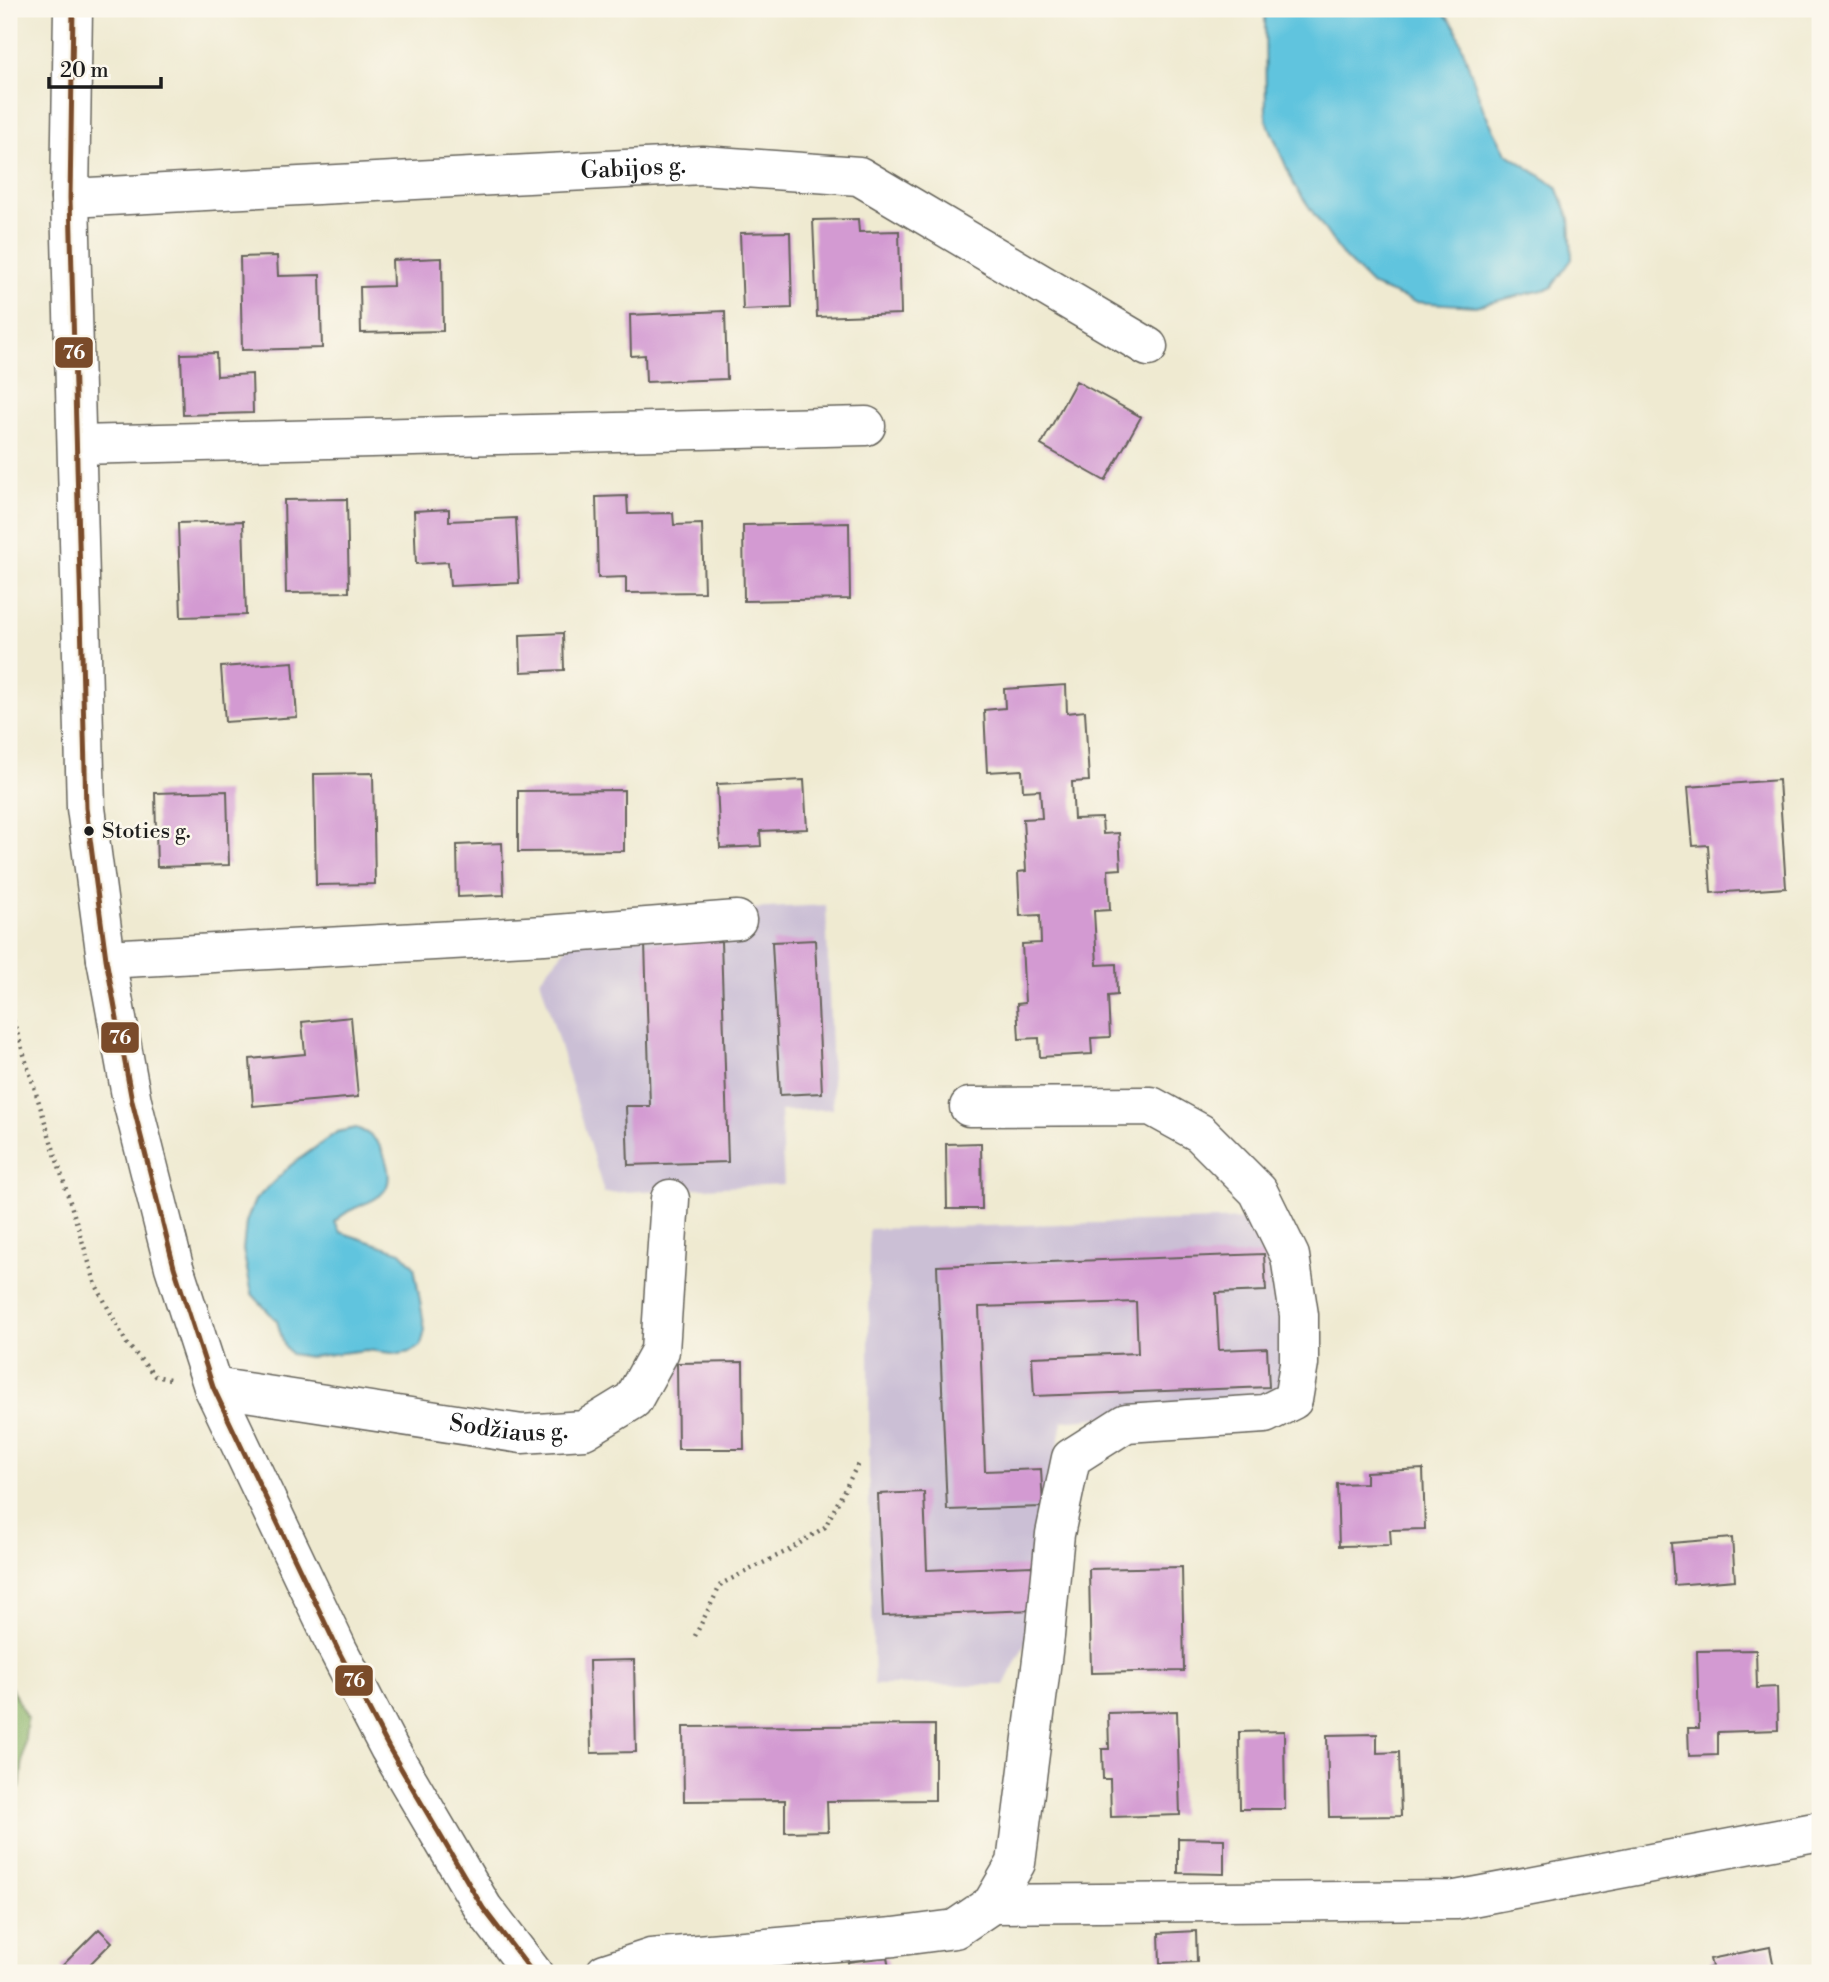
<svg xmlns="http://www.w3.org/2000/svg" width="1829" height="1982" font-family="'Libre Bodoni',serif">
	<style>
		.industrial { fill: #cbbfd5 }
		.forest { fill: #8eb66c; stroke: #556944; stroke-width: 2 }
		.water { fill: #60c4de; stroke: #3e707d; stroke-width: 2 }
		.building { fill: #d39ad2 }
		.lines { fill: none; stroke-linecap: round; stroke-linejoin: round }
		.street-casing { stroke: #66645b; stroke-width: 41 }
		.path { stroke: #66645b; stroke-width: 4.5; stroke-dasharray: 2 5; stroke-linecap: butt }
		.street { stroke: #fff; stroke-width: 38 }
		.bus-1-casing { stroke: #fbf7ec; stroke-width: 10 }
		.bus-1 { stroke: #7a4b2a; stroke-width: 5 }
		.bus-dot { fill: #1c1c1c; stroke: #fbf7ec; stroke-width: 2.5 }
		.labels { text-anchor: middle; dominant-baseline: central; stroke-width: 5; stroke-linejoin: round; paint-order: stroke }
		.bus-label { font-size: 22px; fill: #1c1c1c; stroke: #fbf7ec; text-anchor: start }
		.street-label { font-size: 24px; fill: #1c1c1c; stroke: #fbf7ec }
		.line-badge { stroke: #fbf7ec; stroke-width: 2.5 }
		.badge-label { font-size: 19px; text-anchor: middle; font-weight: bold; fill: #fff }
	</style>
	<rect width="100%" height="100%" fill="#fbf7ec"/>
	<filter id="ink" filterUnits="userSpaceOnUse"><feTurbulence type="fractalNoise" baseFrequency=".0143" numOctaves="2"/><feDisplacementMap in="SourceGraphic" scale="14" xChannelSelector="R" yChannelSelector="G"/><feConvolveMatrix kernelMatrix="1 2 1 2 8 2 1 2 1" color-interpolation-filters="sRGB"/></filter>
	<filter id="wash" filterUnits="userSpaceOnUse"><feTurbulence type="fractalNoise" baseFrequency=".00686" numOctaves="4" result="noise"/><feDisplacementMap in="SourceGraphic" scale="28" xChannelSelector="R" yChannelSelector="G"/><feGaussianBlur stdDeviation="1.57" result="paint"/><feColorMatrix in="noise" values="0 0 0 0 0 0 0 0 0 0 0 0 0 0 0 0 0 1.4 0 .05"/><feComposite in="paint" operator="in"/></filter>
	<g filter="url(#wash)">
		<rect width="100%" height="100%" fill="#efead1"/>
		<path class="industrial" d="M826,905L833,1109L780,1111L784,1184L604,1193L540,979L592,917Z
			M1253,1219L1278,1256L1284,1367L1276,1401L1062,1421L1032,1630L1004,1685H874L869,1495V1229Z"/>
		<path class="forest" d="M9,1684L27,1718L20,1788L9,1792Z"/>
		<path class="water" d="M1268,9H1440L1455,26L1484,111L1506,153L1557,187L1570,219L1572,259L1551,288L1475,306L1415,302L1373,286L1343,256L1294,185L1266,119L1265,14Z
			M356,1128C372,1134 380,1142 385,1158C402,1207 357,1197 335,1222L340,1232L401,1252L414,1266L425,1330L421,1346L410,1352L400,1354L366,1350L309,1357L291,1354L284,1345L277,1321L252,1294L243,1250L246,1222L255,1200L291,1165L337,1132Z"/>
		<g id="blocks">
			<path class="building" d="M858,219L859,232L899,231L901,314L817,317L813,220Z
				M790,232L792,308L743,310L740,233Z
				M277,256L278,276L320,275L322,348L242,350L240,257Z
				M442,258L443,331L361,333L360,287L393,286L392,260Z
				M725,311L727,379L646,382L645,355L631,356L630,315Z
				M216,353L217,376L252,374L253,413L183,415L181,354Z
				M1076,381L1141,417L1105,481L1041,445Z
				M627,496L628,514L673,513L674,525L702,524L704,592L626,593V577L598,578L596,497Z
				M347,499L349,592L286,593L284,500Z
				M449,509V521L516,518L519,583L450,586L448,562L416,564L414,511Z
				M243,521L246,615L181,617L178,523Z
				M849,523L850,599L744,601L743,525Z
				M563,633L564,670L521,672L520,635Z
				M293,662L297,717L225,722L221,667Z
				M1066,685L1067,713L1085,711L1089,781L1072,782L1074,819L1102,818L1103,834L1119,833L1121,869L1108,870L1110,910L1094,911L1097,965L1116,964L1117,995L1108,996L1110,1037L1091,1038L1092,1054L1040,1057L1039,1038L1019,1039L1017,1004L1025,1003L1022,944L1041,943L1040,915L1020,916L1018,872L1026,871L1023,819L1042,818L1040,790L1023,791L1022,770L987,772L984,710L1005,708L1004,689Z
				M373,773L375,884L316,885L314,774Z
				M804,780L807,829L760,831L761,846L720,848L717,784Z
				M1779,780L1786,888L1711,893L1708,845L1693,846L1688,787Z
				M624,790V851L518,852V791Z
				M227,791L229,865L157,867L155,793Z
				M502,843L504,895L458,897L457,845Z
				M815,940L822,1093L780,1095L772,942Z
				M721,941L728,1162L628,1165L626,1106H650L645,943Z
				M351,1017L358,1097L253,1106L250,1059L305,1054L302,1022Z
				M981,1143L982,1209H947L946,1144Z
				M1264,1254L1266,1291L1216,1293L1219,1350L1267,1348L1269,1387L1034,1396L1032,1357L1138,1353L1136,1302L979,1307L985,1471L1041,1469L1043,1507L947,1510L937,1266Z
				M743,1362L744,1449H678L677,1363Z
				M1423,1469L1425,1529L1390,1530L1391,1545L1339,1546L1337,1484L1366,1483V1472Z
				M924,1492L927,1570L1032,1566L1034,1610L883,1616L878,1494Z
				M1732,1538L1735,1580L1674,1585L1671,1543Z
				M1182,1567L1184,1671L1091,1673L1089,1569Z
				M1756,1650L1757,1688L1777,1687L1778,1730L1718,1732V1755L1689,1756L1688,1728H1699L1697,1651Z
				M634,1660L636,1752L591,1753L589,1661Z
				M1177,1711L1180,1815L1111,1817L1110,1779H1103L1102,1749H1109L1108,1713Z
				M935,1725V1800L827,1801L828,1831L785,1832V1800L684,1801L683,1727Z
				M1284,1731L1285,1809H1240L1239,1732Z
				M1377,1734V1753L1399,1752L1401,1816L1329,1817L1327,1735Z
				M1178,1838L1224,1839V1874L1178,1873Z
				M99,1929L112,1942L89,1965L97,1973H67L61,1967Z
				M1196,1931L1197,1962L1160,1963L1159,1933Z
				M1770,1947L1775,1973H1689L1712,1967L1710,1959Z
				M887,1957L890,1973H849L848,1962Z"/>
		</g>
	</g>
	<g filter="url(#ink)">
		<use href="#blocks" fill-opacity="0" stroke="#66645b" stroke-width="2"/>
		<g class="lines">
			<g class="street-casing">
				<g id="street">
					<path d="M73,9L70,198L86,808L106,959L132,1101L174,1267L213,1387L338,1650L389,1748L483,1908L533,1973"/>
					<path id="s1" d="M70,198L702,165L859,176L1148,347"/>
					<path d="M77,445L866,426"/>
					<path d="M106,959L544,935L737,920"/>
					<path id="s2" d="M213,1387L522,1434L584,1430L633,1400L660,1351L670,1199"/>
					<path d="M992,1904L1456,1900L1820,1831"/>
					<path d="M605,1973L651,1958L894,1937L955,1929L992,1904L1016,1863L1045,1636L1055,1534L1071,1458L1126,1423L1265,1414L1293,1400L1299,1364V1315L1290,1256L1258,1191L1200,1133L1151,1106L969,1107"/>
				</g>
			</g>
			<path class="path" d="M9,1007L96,1285L127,1344L155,1376L170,1379
				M695,1636L721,1584L789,1550L825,1527L859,1462"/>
			<use href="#street" class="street"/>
			<g class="bus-1-casing">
				<path id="bus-1" d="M73,9L70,198L86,808L106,959L132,1101L174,1267L213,1387L338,1650L389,1748L483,1908L533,1973"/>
			</g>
			<use href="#bus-1" class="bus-1"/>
		</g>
	</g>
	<circle class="bus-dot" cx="89" cy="831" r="6"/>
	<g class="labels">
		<g class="bus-label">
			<text x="102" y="831">Stoties g.</text>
		</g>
		<g class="street-label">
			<text stroke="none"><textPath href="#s1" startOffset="564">Gabijos g.</textPath></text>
			<text stroke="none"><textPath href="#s2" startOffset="299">Sodžiaus g.</textPath></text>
		</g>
	</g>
	<g class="line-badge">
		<rect x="54" y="336" width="40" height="33" rx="7" fill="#7a4b2a"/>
		<rect x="100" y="1021" width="40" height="33" rx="7" fill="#7a4b2a"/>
		<rect x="334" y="1664" width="40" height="33" rx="7" fill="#7a4b2a"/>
	</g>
	<g class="badge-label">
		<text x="74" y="359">76</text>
		<text x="120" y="1044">76</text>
		<text x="354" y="1687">76</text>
	</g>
	<rect width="1829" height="1982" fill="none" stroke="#fbf7ec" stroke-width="35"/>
	<path d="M49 77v10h112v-10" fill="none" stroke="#1c1c1c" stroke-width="3.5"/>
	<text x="60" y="77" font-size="21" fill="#1c1c1c" stroke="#fbf7ec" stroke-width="5" paint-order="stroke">20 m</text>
</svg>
